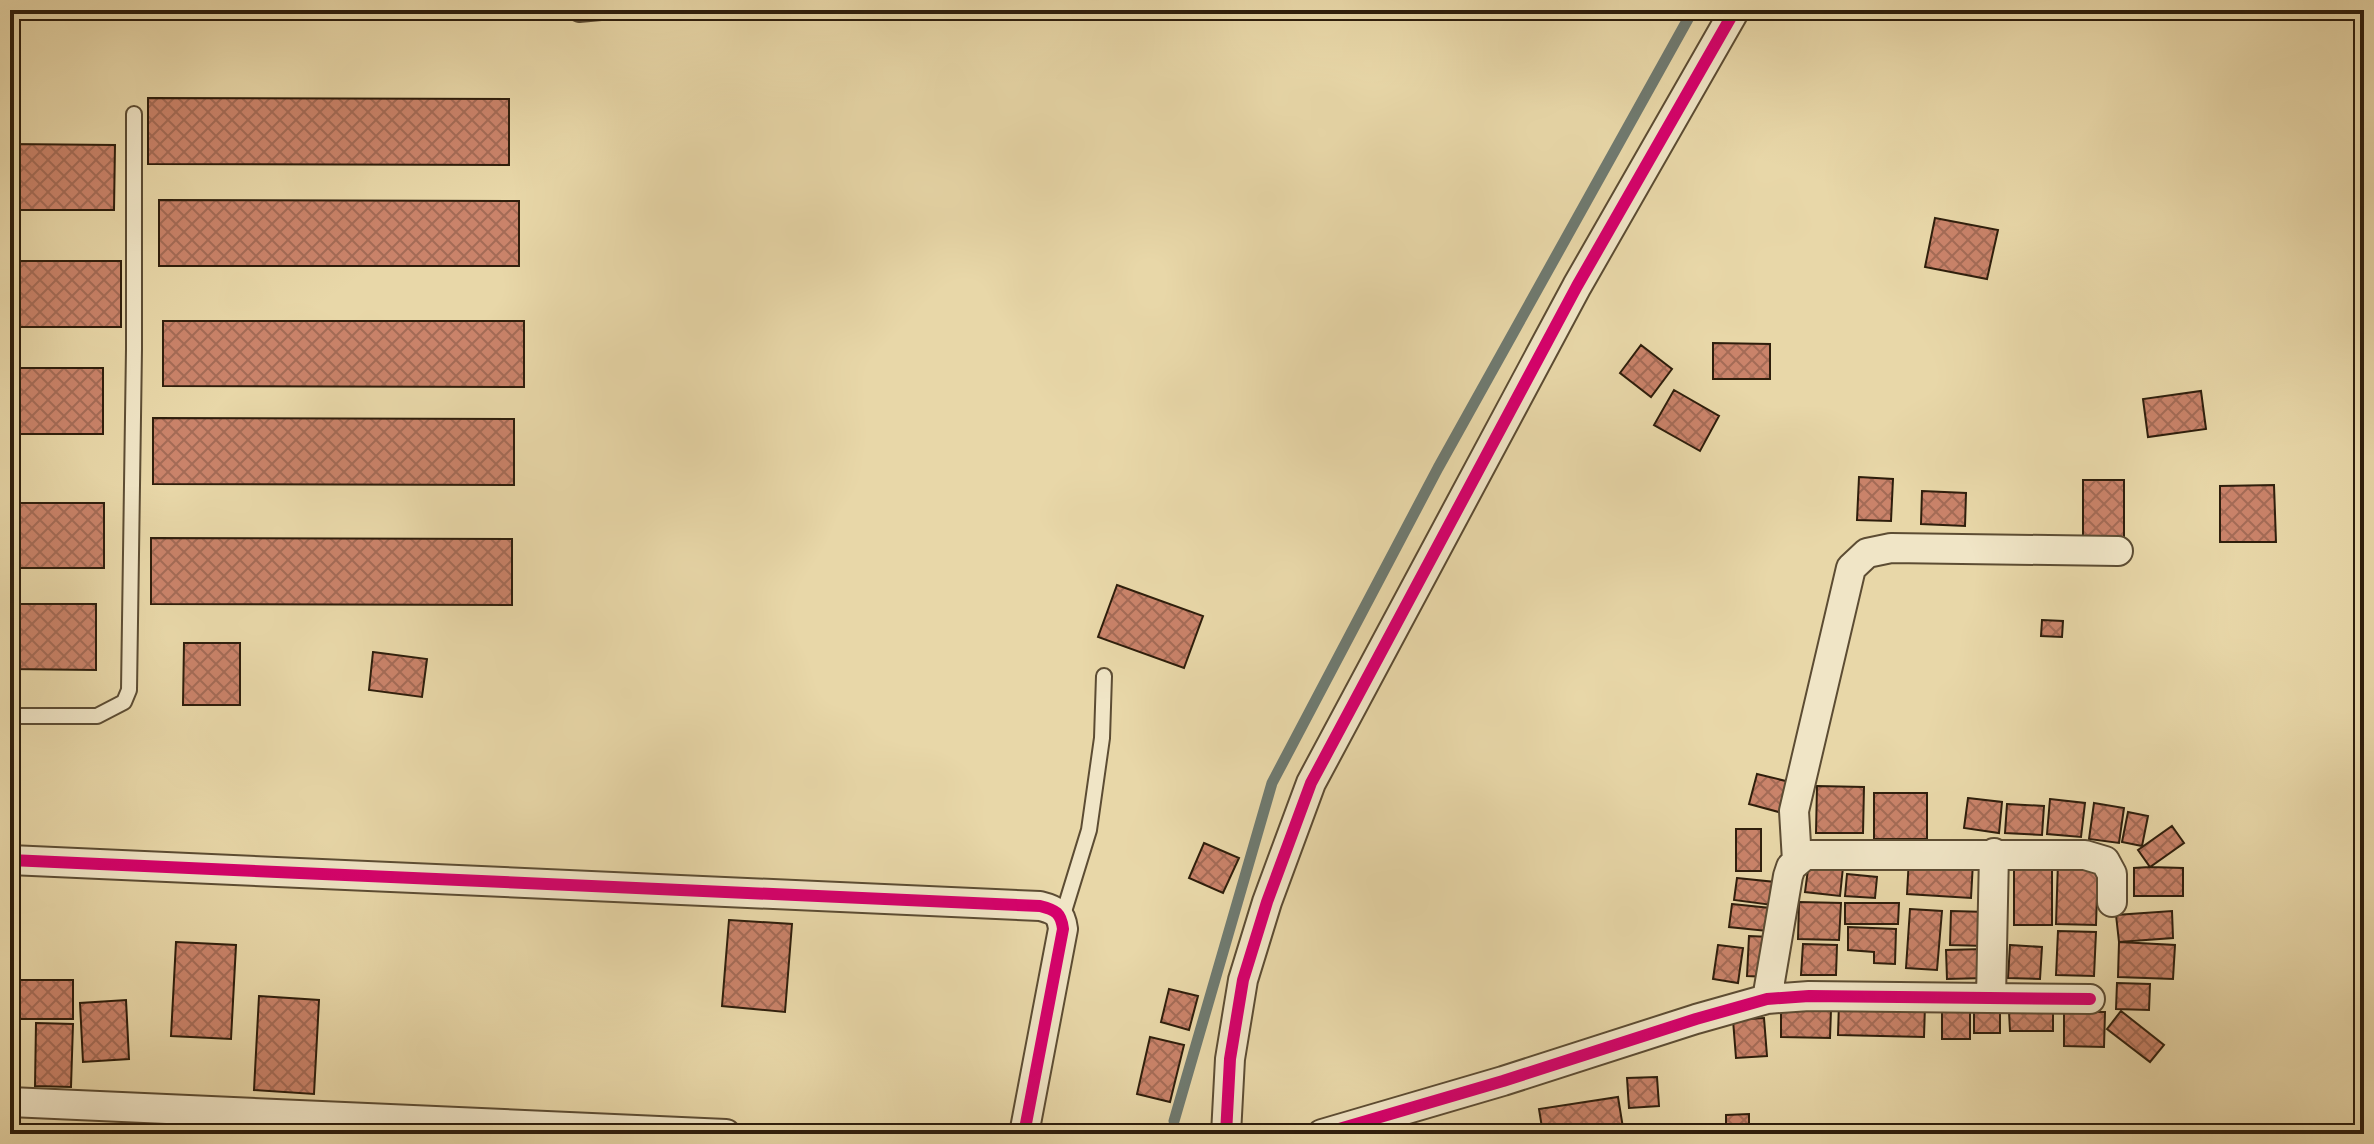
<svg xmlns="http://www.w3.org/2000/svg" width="2374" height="1144" font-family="'Gentium Book Plus',serif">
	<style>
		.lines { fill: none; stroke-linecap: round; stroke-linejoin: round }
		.stream { stroke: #6f7a70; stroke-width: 11 }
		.building { fill: url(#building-cross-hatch); stroke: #2e1e0c; stroke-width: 2 }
		.service-casing { stroke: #5c4c33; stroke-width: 18 }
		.minor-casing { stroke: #5c4c33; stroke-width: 32 }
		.service { stroke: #f0e5c6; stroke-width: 14 }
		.minor { stroke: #f0e5c6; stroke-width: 28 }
		.cycleway-casing { stroke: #f0e5c6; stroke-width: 17 }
		.cycleway { stroke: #d6006c; stroke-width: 12 }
	</style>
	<defs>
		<pattern id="building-cross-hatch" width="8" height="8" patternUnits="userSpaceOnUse" patternTransform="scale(2)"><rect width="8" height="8" fill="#ca836a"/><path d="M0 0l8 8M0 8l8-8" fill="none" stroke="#a46b56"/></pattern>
	</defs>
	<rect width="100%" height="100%" fill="#e8d7a8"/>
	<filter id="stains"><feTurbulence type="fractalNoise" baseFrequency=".0025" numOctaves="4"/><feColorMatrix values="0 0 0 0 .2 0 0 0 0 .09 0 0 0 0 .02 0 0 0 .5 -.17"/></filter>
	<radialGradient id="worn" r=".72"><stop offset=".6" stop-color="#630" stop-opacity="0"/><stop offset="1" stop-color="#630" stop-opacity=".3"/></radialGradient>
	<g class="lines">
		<path class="stream" d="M1174,1121L1272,783L1438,468L1693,10"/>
	</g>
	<path class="building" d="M148,98L509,99V165L148,164Z
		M10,144L115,145L114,210H10Z
		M159,200L519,201V266H159Z
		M1935,218L1998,230L1987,279L1925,267Z
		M10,261H121V327H10Z
		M163,321H524V387L163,386Z
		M1713,343L1770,344V379H1713Z
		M1641,345L1672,369L1651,397L1620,373Z
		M10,368H103V434H10Z
		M1674,390L1719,416L1700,451L1654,425Z
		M2201,391L2206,429L2148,437L2143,399Z
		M153,418L514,419V485L153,484Z
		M1859,477L1893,479L1891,521L1857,520Z
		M2083,480H2124V543H2083Z
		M2274,485L2276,542H2220V486Z
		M1922,491L1966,493L1965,526L1921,524Z
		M10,503H104V568H10Z
		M151,538L512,539V605L151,604Z
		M1117,585L1203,616L1184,668L1098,637Z
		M10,604H96V670L10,669Z
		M2042,620L2063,621L2062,637L2041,636Z
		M184,643H240V705H183Z
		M373,652L427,659L422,697L369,690Z
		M1757,774L1794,783L1786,814L1749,804Z
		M1817,786L1864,787L1863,833H1816Z
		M1874,793H1927V839H1874Z
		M1968,798L2002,802L1999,833L1964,828Z
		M2050,799L2085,803L2081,837L2047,834Z
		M2094,803L2124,808L2119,843L2089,839Z
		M2007,804L2044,806L2042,835L2005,833Z
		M2128,812L2148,816L2142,846L2122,842Z
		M2172,826L2184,843L2150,867L2138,850Z
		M1736,829H1761V871H1736Z
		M1204,843L1239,858L1223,893L1189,878Z
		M1909,858L1973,862L1971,898L1907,894Z
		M2014,861L2052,862V925H2014Z
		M1809,862L1843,867L1840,896L1805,892Z
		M2058,862L2098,864L2096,925L2056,924Z
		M2150,867L2183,868V896H2134V868Z
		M1847,874L1877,877L1875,898L1845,896Z
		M1737,878L1775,882L1772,905L1734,900Z
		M1799,902L1841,903L1839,940L1798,939Z
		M1845,903H1899L1898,924H1845Z
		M1732,904L1770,908L1767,931L1729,927Z
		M1910,909L1942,911L1937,970L1906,968Z
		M1951,911L1987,912L1985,946L1950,945Z
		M2172,911L2173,938L2119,942L2116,915Z
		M729,920L792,924L785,1012L722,1006Z
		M1848,927L1896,929L1895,964L1874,963V952L1848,950Z
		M2058,931L2096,932L2094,976L2056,975Z
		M1749,936L1770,937L1768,977L1747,976Z
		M176,942L236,945L231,1039L171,1036Z
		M2119,942L2175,945L2173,979L2118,977Z
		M1803,944L1837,945L1836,975H1801Z
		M1718,945L1743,948L1738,983L1713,979Z
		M2010,945L2042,947L2040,979L2008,978Z
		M1984,949L1985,978L1947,979L1946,950Z
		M19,980H73V1019H19Z
		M2117,983L2150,984L2149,1010L2116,1009Z
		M1169,989L1198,996L1189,1030L1161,1022Z
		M259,996L319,1000L314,1094L254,1090Z
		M126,1000L129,1059L83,1062L80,1003Z
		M1839,1003L1925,1005L1924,1037L1838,1035Z
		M1942,1006H1970V1039H1942Z
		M1781,1009L1831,1010L1830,1038L1781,1037Z
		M1974,1011H2000V1033H1974Z
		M2121,1011L2164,1045L2150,1062L2107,1029Z
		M2009,1012H2053V1031H2010Z
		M2064,1012H2105L2104,1047L2064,1046Z
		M1764,1018L1767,1056L1736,1058L1733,1020Z
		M36,1023L73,1024L71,1087L35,1086Z
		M1150,1037L1184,1045L1170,1102L1137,1094Z
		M1657,1077L1659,1106L1629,1108L1627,1078Z
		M1618,1097L1624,1134H1543L1539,1109Z
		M1749,1114V1128L1726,1129V1115Z"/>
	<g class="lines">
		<g class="service-casing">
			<path id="service" d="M570,10L579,14L623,10
				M10,716H97L124,702L129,690L134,349V114
				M1062,918L1089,830L1102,738L1104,676"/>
		</g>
		<g class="minor-casing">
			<path id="minor" d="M10,860L1040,906C1056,910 1061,913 1063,929L1024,1134
				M1797,861L1794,811L1851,568L1867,553L1891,548L2118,551
				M1991,998L1994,853
				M1767,999L1788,876L1791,867L1805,855H2085L2105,861L2112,874V902
				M10,1102L726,1134
				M1226,1134L1230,1059L1243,980L1267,902L1311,783L1577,286L1735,10
				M1322,1134L1503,1081L1696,1019L1767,999L1809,996L2090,999"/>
		</g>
		<use href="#service" class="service"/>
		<use href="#minor" class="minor"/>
		<g class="cycleway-casing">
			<path id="cycleway" d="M10,860L1040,906C1056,910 1061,913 1063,929L1024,1134
				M1226,1134L1230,1059L1243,980L1267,902L1311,783L1577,286L1735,10
				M1322,1134L1503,1081L1696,1019L1767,999L1809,996L2090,999"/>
		</g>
		<use href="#cycleway" class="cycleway"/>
	</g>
	<rect width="2374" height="1144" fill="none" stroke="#e8d7a8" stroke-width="40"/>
	<rect x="12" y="12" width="2350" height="1120" fill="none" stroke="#2e1e0c" stroke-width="4"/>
	<rect x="20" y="20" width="2334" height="1104" fill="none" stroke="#2e1e0c" stroke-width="2"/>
	<rect width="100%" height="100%" filter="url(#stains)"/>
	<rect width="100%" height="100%" fill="url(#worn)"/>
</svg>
